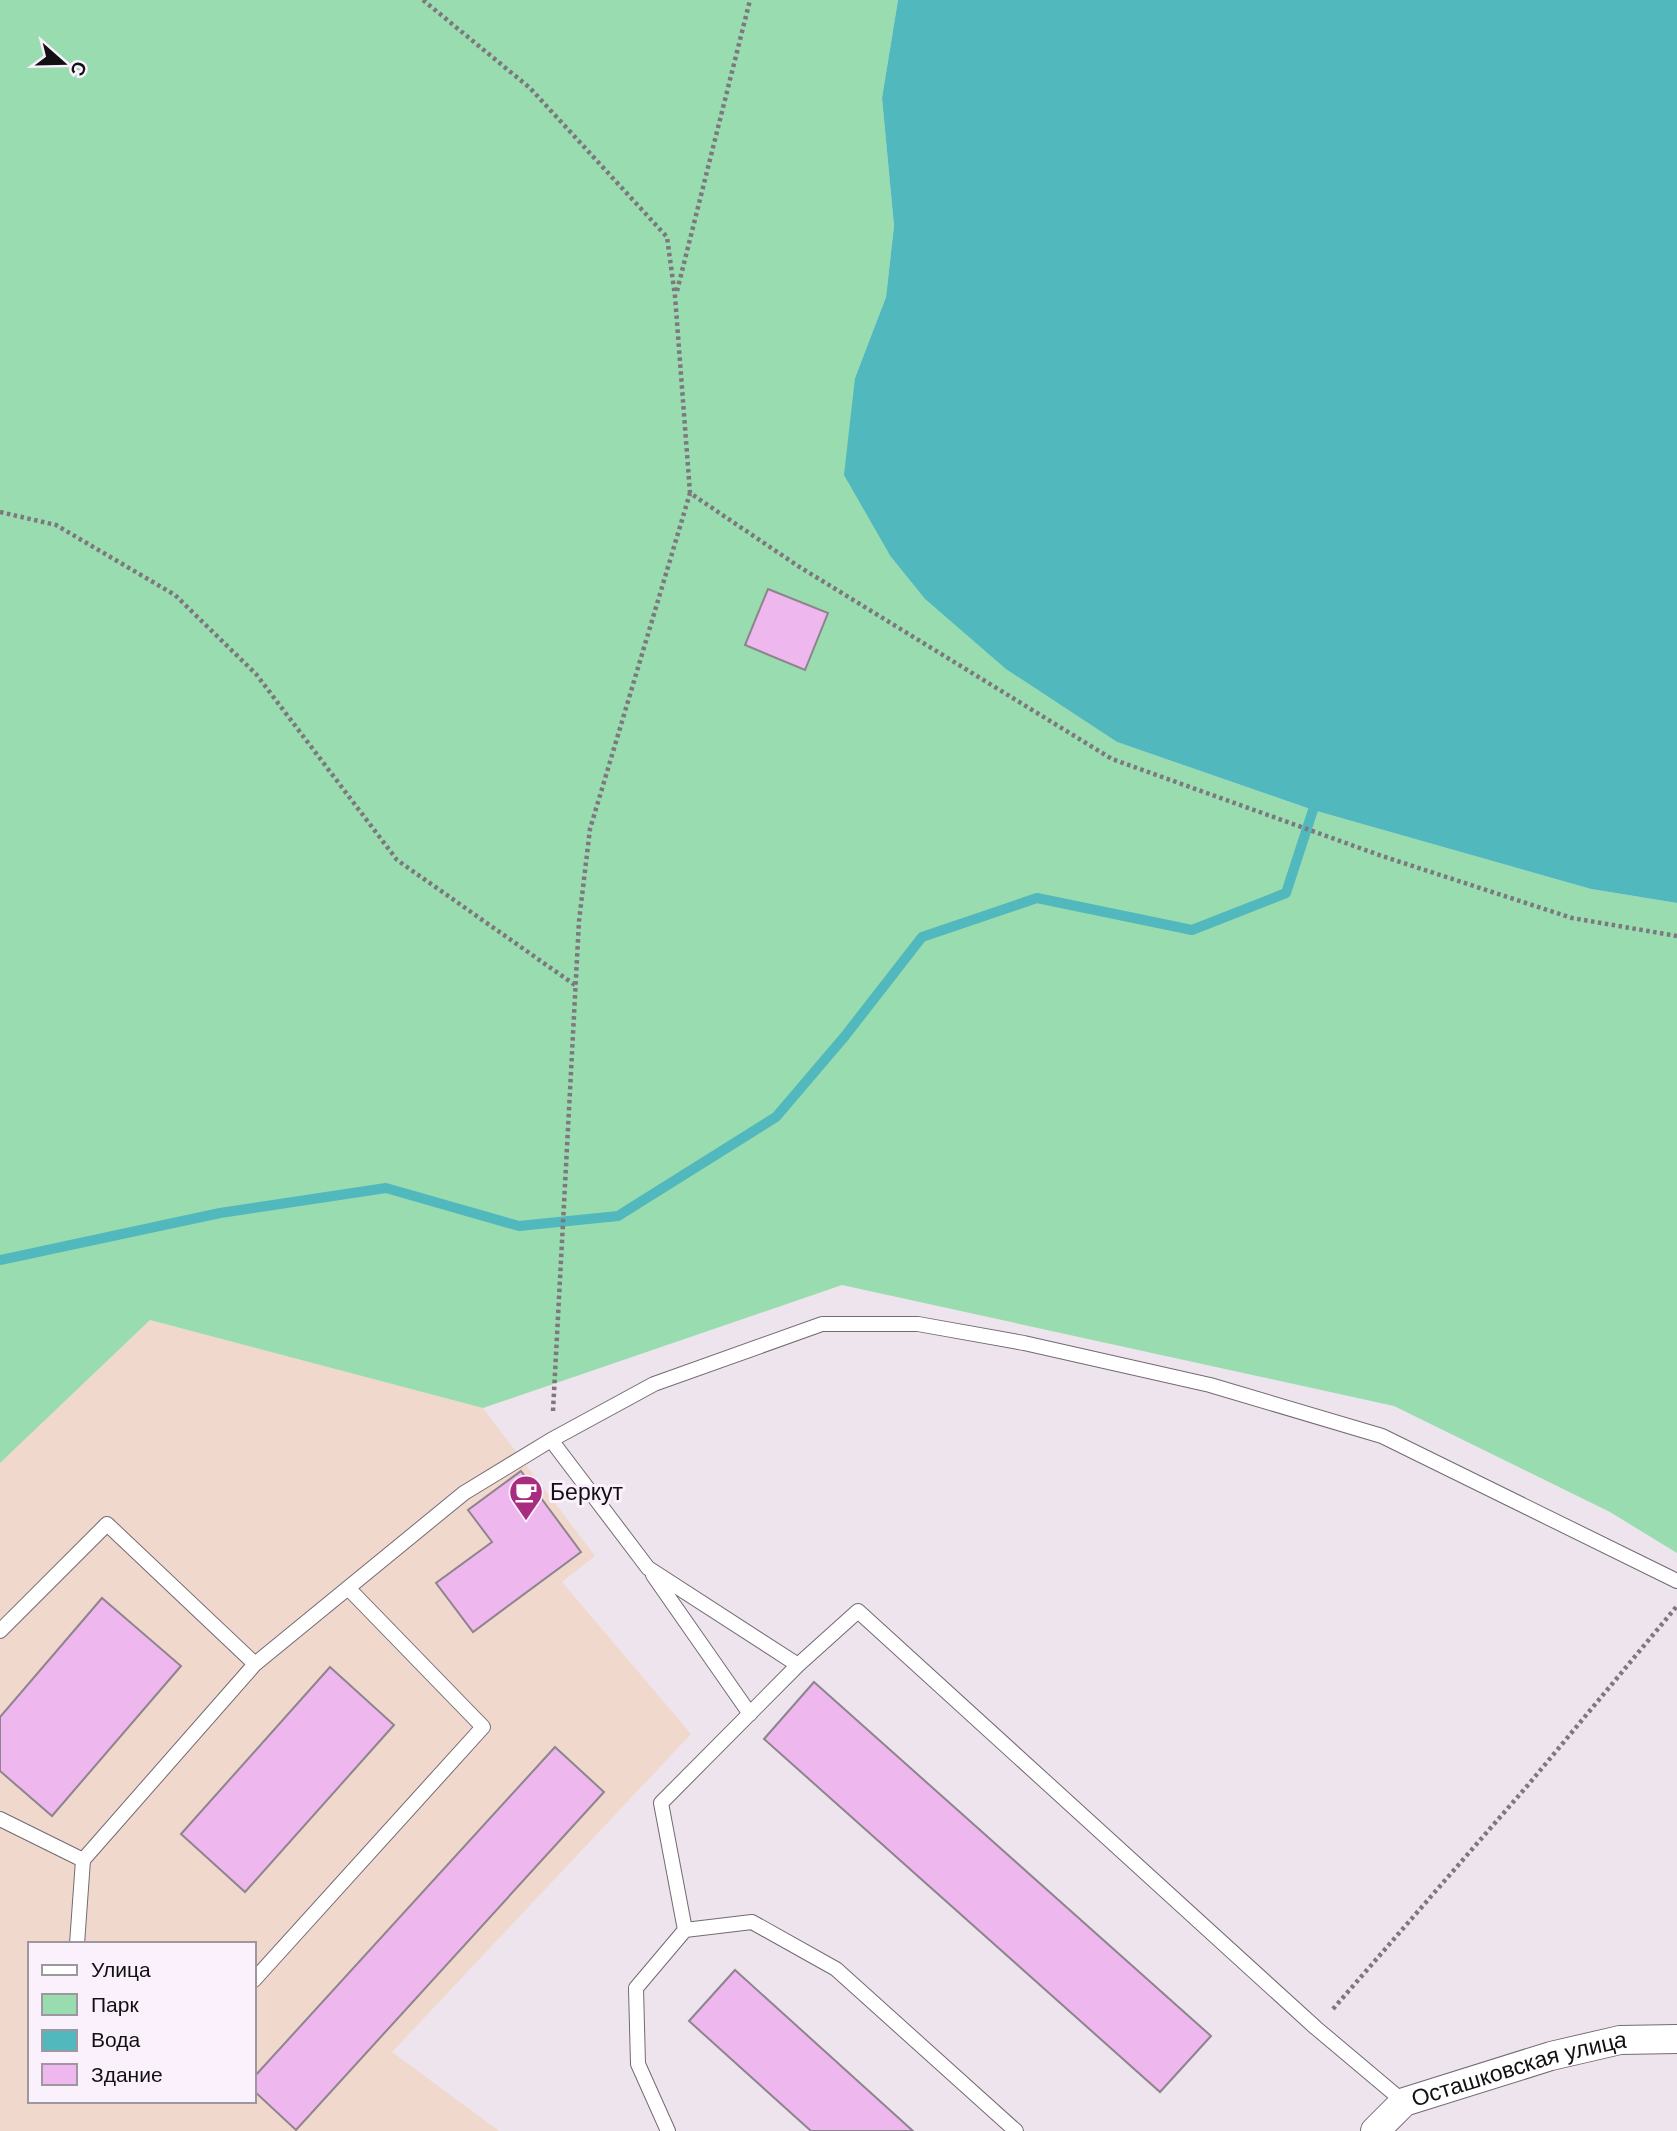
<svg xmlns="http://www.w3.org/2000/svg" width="1677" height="2131" font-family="Arial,sans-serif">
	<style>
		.industrial { fill: #f0d8cd; fill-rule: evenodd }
		.green { fill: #98dcb0 }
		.water { fill: #51b8bd }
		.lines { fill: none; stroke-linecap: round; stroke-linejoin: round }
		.stream { stroke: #51b8bd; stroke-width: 10 }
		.building { fill: #eeb7ed; stroke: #8d848d; stroke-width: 2 }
		.service-casing { stroke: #736a73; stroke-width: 16 }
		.minor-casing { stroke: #736a73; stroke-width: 30 }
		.path { stroke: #7d777e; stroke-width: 4.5; stroke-dasharray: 3.5 3.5; stroke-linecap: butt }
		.service { stroke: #fff; stroke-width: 14 }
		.minor { stroke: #fff; stroke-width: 28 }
		.labels { text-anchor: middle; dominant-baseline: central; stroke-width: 6; stroke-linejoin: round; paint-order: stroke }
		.poi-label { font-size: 23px; fill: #131014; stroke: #fbf1fc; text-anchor: start }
		.street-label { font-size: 23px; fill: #131014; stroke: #fbf1fc }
	</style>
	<rect width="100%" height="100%" fill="#ede4ee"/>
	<path class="industrial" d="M150,1320L483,1408L595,1556L562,1582L691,1734L392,2052L499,2131H0V1463ZM30,1944H254V2101H30Z"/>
	<path class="green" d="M0,0H898L882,98L894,226L886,297L855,378L891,557L925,599L1007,669L1117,742L1313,810L1591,889L1677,903V1553L1610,1512L1394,1406L842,1285L483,1408L150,1320L0,1463Z"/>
	<path class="water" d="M898,0H1677V903L1591,889L1313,810L1117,742L1006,669L925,599L891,557L844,475L855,378L886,297L894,226L882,98Z"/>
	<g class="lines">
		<path class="stream" d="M0,1260L220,1213L386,1188L519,1226L618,1216L776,1117L845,1036L922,937L1037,898L1192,930L1286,893L1313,810"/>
	</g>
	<path class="building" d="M768,589L828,613L805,670L745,645Z
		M521,1471L581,1552L473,1632L436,1583L492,1542L468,1510Z
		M102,1598L181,1666L52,1816L0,1771V1717Z
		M330,1667L394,1725L245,1892L181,1834Z
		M814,1682L1211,2036L1160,2092L764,1739Z
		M555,1747L604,1792L296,2130L254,2091V2077Z
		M735,1970L913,2131H811L689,2021Z"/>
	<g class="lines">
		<g class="service-casing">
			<path id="service" d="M551,1440L648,1568L798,1665L858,1611L1316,2028L1404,2102
				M653,1575L750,1714
				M0,1631L107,1524L255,1664
				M0,1819L83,1860
				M685,1930L661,1803L798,1665
				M77,1944L83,1860L255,1664L464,1493L551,1440L654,1384L822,1324H918L1024,1343L1210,1385L1382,1436L1677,1581
				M254,1980L483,1727L348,1588
				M668,2131L638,2064L636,1988L685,1930L752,1922L836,1969L1016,2131"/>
		</g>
		<g class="minor-casing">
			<g id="minor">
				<path id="s1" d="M1375,2131L1404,2102L1551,2056L1620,2040L1677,2039"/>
			</g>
		</g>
		<path class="path" d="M423,0L530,88L667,237L675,296L690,493L798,566L1112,759L1382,856L1572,918L1677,936
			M677,291L750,0
			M0,512L56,525L175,595L256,674L397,860L575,985
			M553,1411L579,921L590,829L690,493
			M1333,2009L1528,1785L1677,1606"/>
		<use href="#service" class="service"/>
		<use href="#minor" class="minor"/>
	</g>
	<defs>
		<g id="cafe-pin" transform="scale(1.75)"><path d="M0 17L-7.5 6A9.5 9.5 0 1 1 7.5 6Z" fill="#a82d81" stroke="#fbf1fc"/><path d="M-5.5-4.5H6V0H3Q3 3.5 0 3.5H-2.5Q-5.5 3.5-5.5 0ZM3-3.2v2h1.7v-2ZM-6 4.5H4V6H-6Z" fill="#fff"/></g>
	</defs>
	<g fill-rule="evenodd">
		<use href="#cafe-pin" x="526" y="1492"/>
	</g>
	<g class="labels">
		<g class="poi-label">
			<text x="550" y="1492">Беркут</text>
		</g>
		<g class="street-label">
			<text stroke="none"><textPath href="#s1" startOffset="161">Осташковская улица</textPath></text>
		</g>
	</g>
	<rect x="28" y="1942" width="228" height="161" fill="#fbf1fc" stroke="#9e979f" stroke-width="2"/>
	<rect x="42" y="1965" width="35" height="10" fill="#ffffff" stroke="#9e979f" stroke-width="2"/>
	<text x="91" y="1977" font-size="21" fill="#131014">Улица</text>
	<rect x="42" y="1994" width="35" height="21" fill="#98dcb0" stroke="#9e979f" stroke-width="2"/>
	<text x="91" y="2012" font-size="21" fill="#131014">Парк</text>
	<rect x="42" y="2030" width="35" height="21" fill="#51b8bd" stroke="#9e979f" stroke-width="2"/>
	<text x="91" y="2047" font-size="21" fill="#131014">Вода</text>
	<rect x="42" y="2064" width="35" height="21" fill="#eeb7ed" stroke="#9e979f" stroke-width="2"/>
	<text x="91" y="2082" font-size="21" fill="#131014">Здание</text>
	<g transform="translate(63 63) rotate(110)" stroke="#fbf1fc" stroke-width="5" paint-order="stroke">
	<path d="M0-5L12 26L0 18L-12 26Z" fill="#131014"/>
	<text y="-10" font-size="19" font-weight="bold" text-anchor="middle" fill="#131014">С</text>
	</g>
</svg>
